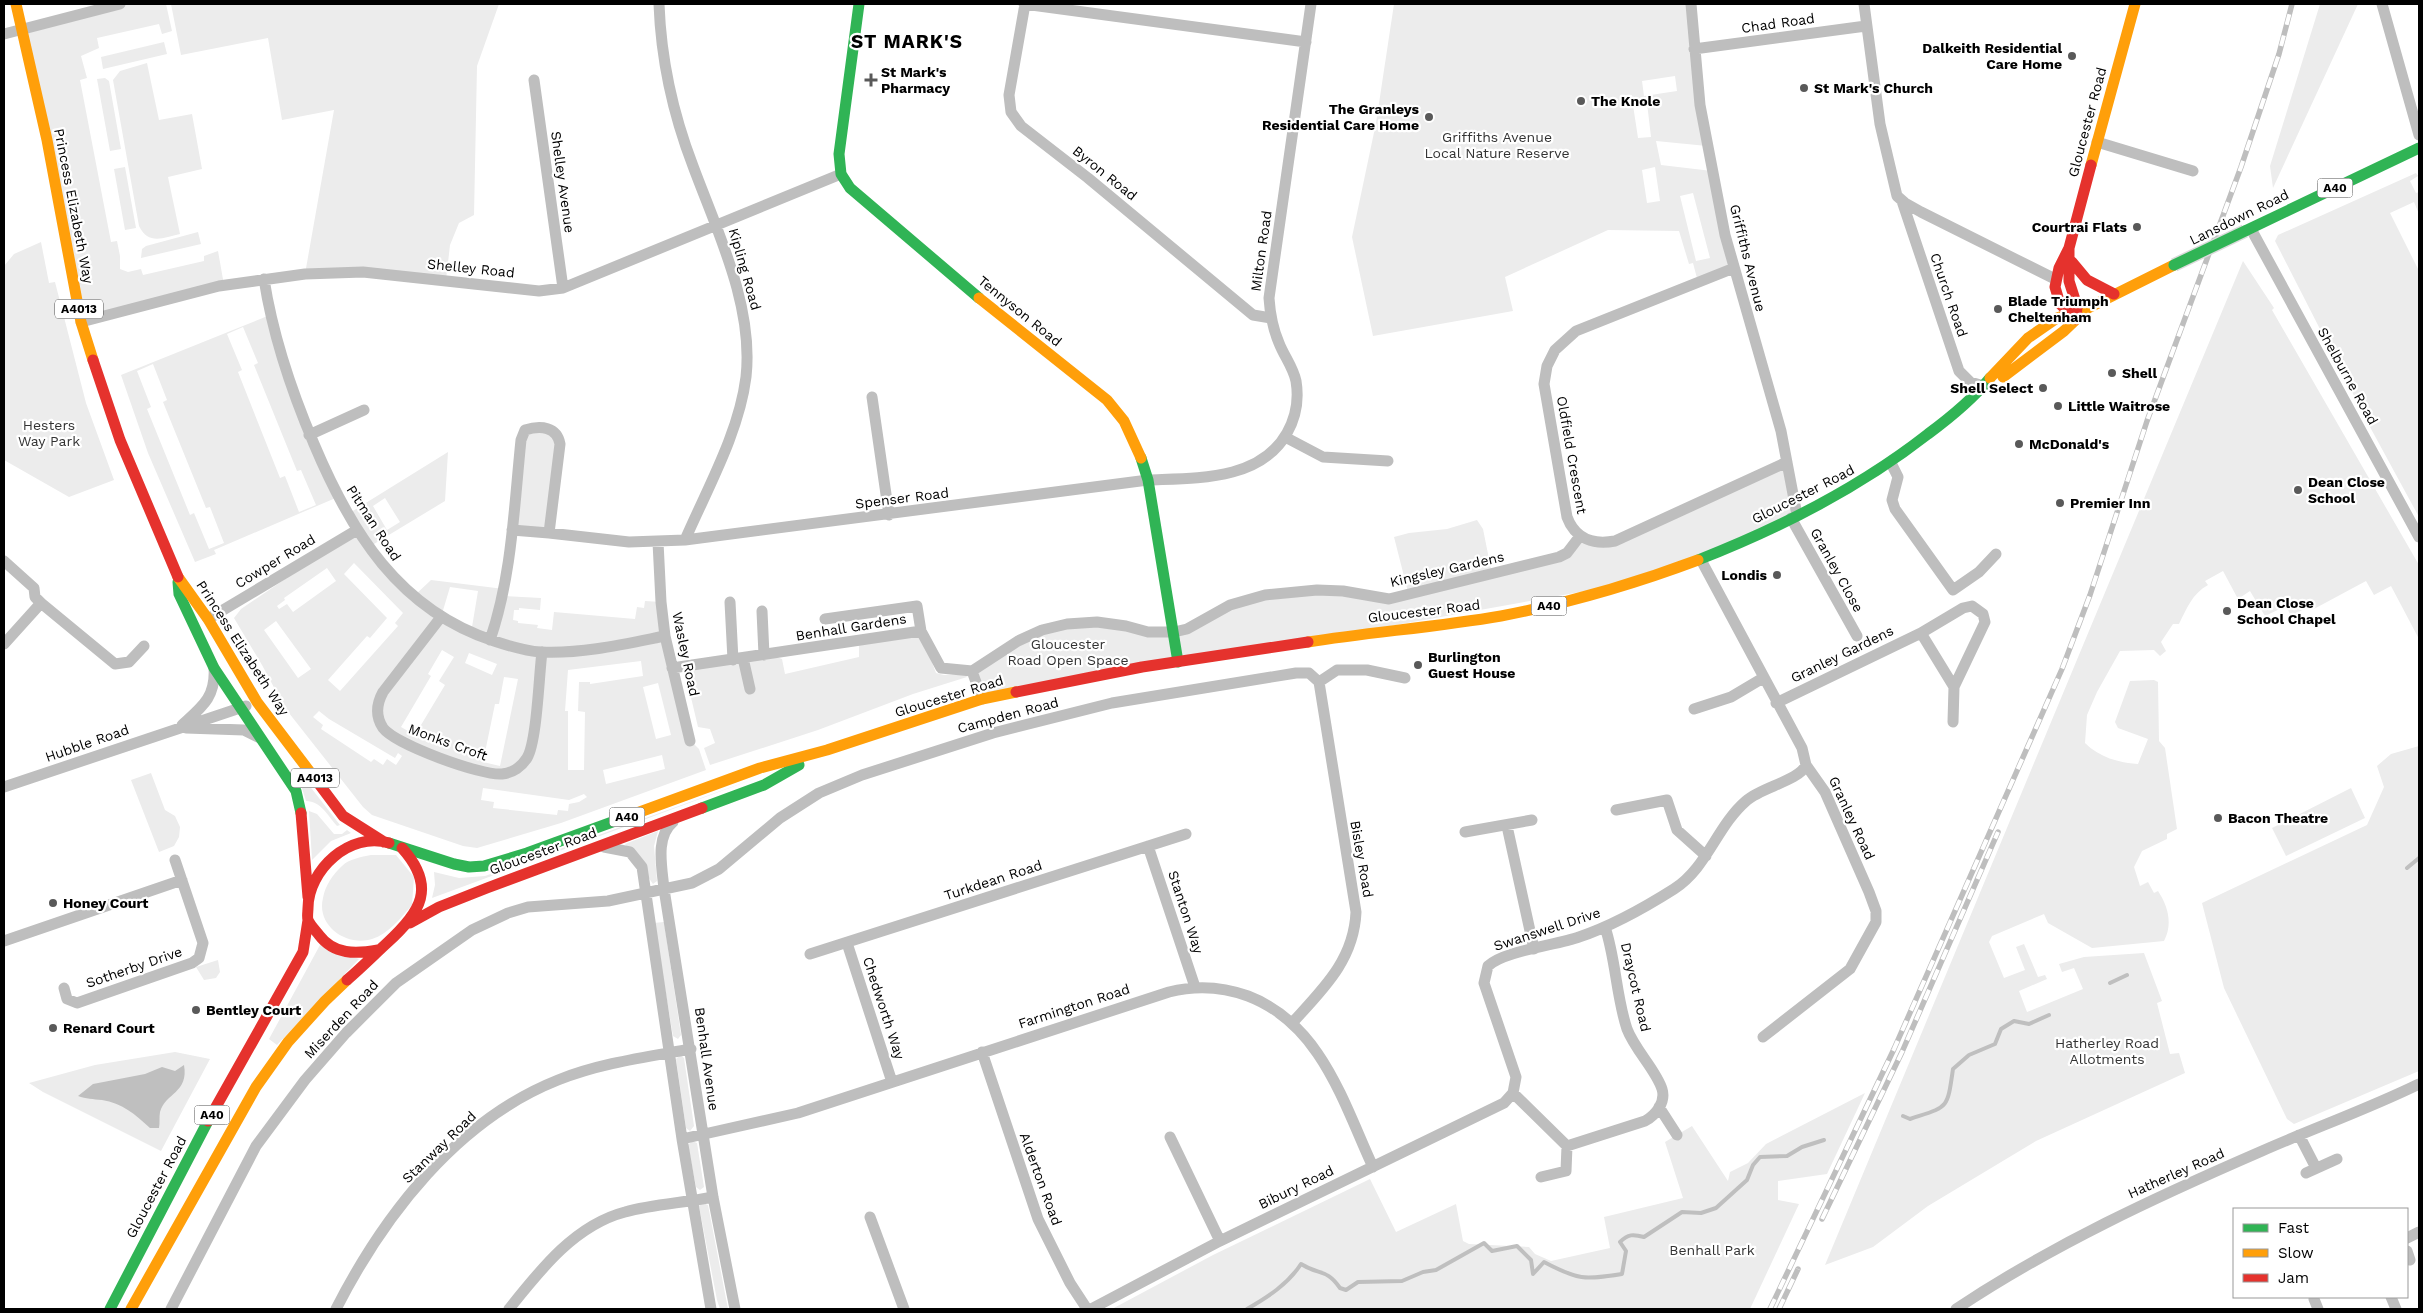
<svg xmlns="http://www.w3.org/2000/svg" width="2423" height="1313" font-family="'Work Sans',sans-serif">
	<style>
		.green { fill: #ececec; fill-rule: evenodd }
		.water { fill: #bfbfbf }
		.lines { fill: none; stroke-linecap: round; stroke-linejoin: round }
		.stream { stroke: #bfbfbf; stroke-width: 4 }
		.street { stroke: #bebebe; stroke-width: 11 }
		.fast { stroke: #30b455; stroke-width: 11 }
		.slow { stroke: #ff9f0a; stroke-width: 11 }
		.jam { stroke: #e5322d; stroke-width: 11 }
		.rail-casing { stroke: #bebebe; stroke-width: 5.5 }
		.rail { stroke: #fff; stroke-width: 4; stroke-dasharray: 11; stroke-linecap: butt }
		.fast-bridge-casing { stroke: #dbdbdb; stroke-width: 14; stroke-linecap: butt }
		.fast-bridge { stroke: #30b455; stroke-width: 11 }
		.poi-dot { fill: #595959; stroke: #fff; stroke-width: 2 }
		.labels { text-anchor: middle; dominant-baseline: central; stroke-width: 4.5; stroke-linejoin: round; paint-order: stroke }
		.shield { fill: #fff; stroke: #4c4c4c; stroke-width: 1 }
		.shield-label { font-size: 12px; font-weight: bold; fill: #000 }
		.street-label { font-size: 14px; fill: #000; stroke: #fff }
		.poi-label { font-size: 14px; font-weight: bold; fill: #000; stroke: #fff; text-anchor: start }
		.park-label { font-size: 14px; fill: #333; stroke: #fff }
		.district-label { font-size: 19px; font-weight: bold; letter-spacing: 1px; fill: #000; stroke: #fff }
	</style>
	<rect width="100%" height="100%" fill="#fff"/>
	<path class="green" d="M120,4H166L172,31L162,34L159,24L97,38L99,48L81,56L87,78L80,80L111,242L117,241L120,256V269L128,272L141,269L143,275L204,261V256L218,251L224,285L81,322L22,28Z
		M171,4H499L477,66L474,215L459,223L450,245L446,280L305,274L334,110L282,120L268,38L181,55Z
		M1394,4H1691L1707,146L1656,141L1661,165L1712,171L1734,268L1698,282L1693,263L1689,264L1679,231L1608,230L1505,277L1513,311L1373,336L1352,237L1376,123ZM1675,76L1677,91L1644,96L1642,81ZM1647,103L1651,137L1638,138L1633,105ZM1655,167L1660,201L1647,203L1642,170ZM1693,193L1710,258L1696,261L1680,196Z
		M2320,4H2358L2273,188L2270,166Z
		M164,42L167,54L103,69L101,57Z
		M147,63L159,120L192,114L202,169L168,177L180,234C163,238 148,245 139,226L113,80L120,71Z
		M105,78L109,81L121,149L110,151L97,79Z
		M125,167L136,228L125,230L114,169Z
		M2416,173L2418,176L2410,181L2416,193L2419,192V214L2414,202L2390,213L2419,271V517L2370,427L2275,241L2278,235Z
		M198,232L201,244L141,258L142,249L146,246Z
		M41,242L49,283L55,282L86,403L114,480L69,497L4,460V266L14,254Z
		M2243,261L2274,308L2272,310L2419,565V639L2391,586L2374,595L2366,581L2312,610L2310,606L2291,616L2286,606L2265,616L2250,591L2238,599L2223,571L2205,581L2208,585C2192,594 2187,608 2179,624H2173L2161,642L2166,651L2160,656L2154,650L2120,651L2097,692L2087,715L2085,743C2099,757 2119,763 2138,764L2148,739L2118,728L2115,722L2130,681L2154,680L2158,682L2159,741L2165,748L2177,829L2167,834V839L2142,851L2134,867L2140,886L2148,882L2154,893L2158,891C2168,906 2173,924 2164,941L2092,948L2048,923L2044,914L1992,936L1989,942L2004,978L2025,970L2016,947L2024,944L2038,977L2045,975L2047,979L2019,991L2027,1012L2083,989L2074,968L2062,972L2059,964L2084,957L2144,953L2162,1001L2157,1003L2170,1054L2179,1053L2185,1073L2036,1141L1928,1206L1873,1247L1825,1265Z
		M270,315L338,497L214,550L216,554L195,562L148,453L121,375ZM243,327L258,363L254,365L297,471L301,470L316,505L299,512L285,476L280,478L238,372L242,370L227,334ZM153,364L167,400L163,402L206,508L210,507L224,543L209,549L194,513L190,515L147,409L151,407L137,371Z
		M525,430L556,433L549,533L512,530Z
		M448,452L445,501L369,547L414,596L431,580L504,589L503,596L541,598L540,610L519,608V610H514L513,620L518,621V623L538,625L537,628L552,630L554,612L635,619L637,607L644,608L645,601L661,602L690,740L699,749L706,770L561,823L477,848L463,846L372,815L363,807L285,708L262,665L234,618L241,609L357,530L348,514ZM385,498L400,522L387,530L373,506ZM354,563L403,613L395,623L398,626L340,691L328,680L367,636L370,638L387,618L344,574ZM327,568L336,581L293,612L287,604L279,609L277,606L285,600L284,598ZM450,587L478,591L471,633L441,617ZM276,621L311,669L298,678L264,630ZM442,650L454,657L439,681L445,685L415,735L401,727L431,676L428,674ZM469,653L497,664L492,675L465,663ZM641,661L643,676L590,684V682H579L578,711L585,712L584,770H568V711H565L568,670ZM504,677L518,679L500,766L483,762L495,704H499ZM658,683L671,735L656,739L643,687ZM319,711L329,719L395,758L398,753L402,756L396,765L387,759L383,765L374,759L371,762L321,729L323,725L313,717ZM662,755L665,769L606,784L603,770ZM483,788L569,800L584,794L587,797L579,802L569,804L568,811L558,810L557,815L493,808L494,802L481,800Z
		M1787,462L1797,515L1642,581L982,699L972,671L1018,641L1067,624L1174,632L1216,611L1286,592L1389,599L1408,592L1394,537L1409,533L1447,529L1477,520L1483,529L1492,574L1559,557L1580,536L1599,543Z
		M922,636L936,673L944,675L965,674L967,677L913,694L818,730L710,765L704,748L715,743L710,729L698,727L685,672L687,669L774,656L782,659L785,674L859,657V644Z
		M2419,746V1071L2294,1124L2287,1119L2224,988L2202,903L2367,825L2384,787L2377,766L2391,754Z
		M151,773L165,810L175,816L180,827L179,837L174,846L159,852L131,780Z
		M765,775L432,898L435,885L434,872L459,878L485,876Z
		M305,780L340,825L337,826C328,816 321,801 306,801L300,782Z
		M2351,788L2365,818L2286,856L2272,828Z
		M309,811L317,814L334,834H342L347,830L351,833L331,841L312,860Z
		M658,831L654,846L657,881L653,884L625,844Z
		M371,855H396L414,877L412,905C401,918 388,934 372,939C346,947 316,925 323,898C325,886 333,874 342,866C349,859 361,857 371,855Z
		M664,922L681,1035L678,1039L673,1036L654,923Z
		M320,945L359,959L277,1045L269,1039Z
		M218,960L220,972L216,978L204,980L196,967Z
		M175,1052L210,1059L161,1151L43,1092L29,1083L95,1065Z
		M680,1055L684,1058L694,1126L690,1131L686,1128L676,1059Z
		M1865,1093L1827,1174L1778,1181V1200L1799,1204L1750,1309H1112L1213,1255L1370,1179L1396,1232L1456,1204L1463,1241L1469,1244L1529,1247L1535,1254L1551,1261L1610,1248L1604,1217L1683,1198L1665,1142L1692,1126L1728,1181L1730,1172L1748,1163L1766,1144Z
		M692,1141L697,1143L704,1187L700,1190L696,1187L688,1145Z
		M703,1203L708,1205L728,1309H720L717,1300L699,1206Z"/>
	<path class="water" d="M184,1065C189,1093 165,1093 160,1112C159,1117 160,1123 159,1128H150C135,1114 122,1103 102,1100C93,1099 86,1099 78,1096L93,1084L145,1074L162,1067L175,1071Z"/>
	<g class="lines">
		<path class="stream" d="M2407,868L2419,858
			M2110,983L2127,975
			M1903,1116L1910,1119C1949,1106 1947,1110 1953,1069L1969,1055L1995,1044L2001,1029L2014,1021L2029,1024L2049,1015
			M1247,1309C1268,1297 1288,1284 1301,1264C1320,1276 1326,1268 1340,1288L1346,1290L1358,1282L1402,1281L1423,1272L1436,1270L1484,1243L1492,1251L1517,1246L1531,1260L1533,1274L1544,1262C1578,1280 1584,1280 1622,1274L1626,1251L1620,1242C1628,1234 1633,1234 1644,1237L1682,1212L1701,1213L1716,1208L1747,1180L1753,1165L1760,1157L1787,1156L1802,1147L1824,1140"/>
		<path class="street" d="M659,4C661,59 673,114 693,166C717,231 754,306 746,377C739,433 707,489 685,540
			M1024,4L1306,42
			M1025,4L1009,95L1011,112L1021,126L1088,178L1253,315L1271,318
			M1691,4L1700,105L1725,235L1781,431L1797,515
			M1864,4L1880,124L1897,196L1905,203L1921,212L2055,279
			M2382,4L2419,135
			M4,34L120,4
			M1694,49L1866,26
			M534,80L563,288
			M2097,142L2193,171
			M1902,201L1959,371L1970,382L1984,386
			M2251,229L2419,537
			M1734,268L1576,331L1555,350L1547,366L1544,384L1567,517C1575,539 1594,545 1615,541L1787,462
			M264,279C273,337 291,390 314,444C351,532 399,610 494,641C509,646 525,651 541,652C582,654 625,644 665,636
			M81,322L219,286L305,274L363,272L539,291L563,288L841,174
			M872,397L889,515
			M309,435L364,410
			M1285,437L1323,457L1388,461
			M1891,463L1898,477L1892,500L1895,509L1953,590L1979,572L1996,554
			M1791,518L1857,636
			M512,530L549,533
			M658,542L661,602L665,636L690,741
			M1701,560L1802,748L1806,765L1825,792L1869,892L1876,911V922L1850,969L1763,1037
			M4,561L34,588L35,597L41,603L4,644
			M730,602L733,660
			M41,603L115,664L129,662L144,646
			M762,611L764,655
			M441,617L383,692C377,703 375,716 383,728C396,745 482,776 502,774C513,773 522,766 527,758C537,742 539,674 542,652
			M208,619L357,530
			M825,619L917,606L921,631
			M1921,633L1954,687
			M490,640C512,576 514,507 521,440L525,430C541,425 557,427 560,444L549,533L629,542L685,540L1148,480C1196,478 1260,481 1287,433C1296,417 1299,399 1296,381C1293,367 1284,356 1279,343C1273,329 1270,313 1269,298L1311,4
			M743,658L750,689
			M672,668L921,631L941,668L972,671
			M972,671L1018,641L1042,630L1067,624L1097,622L1126,626L1148,632H1174L1187,629L1230,605L1265,595L1317,590L1343,591L1389,599L1559,557L1567,553L1580,536
			M972,671L982,699
			M1776,703L1921,633L1963,608L1972,606L1983,614L1985,622L1954,687L1953,722
			M1694,709L1731,697L1763,678
			M182,725C202,707 216,697 214,668
			M186,728L244,730L258,737
			M4,787L246,706
			M1616,810L1667,800L1677,830L1706,856
			M673,822C655,837 662,867 664,889L713,1197L735,1309
			M1507,826L1534,949
			M1465,832L1532,820
			M1148,846L1195,987
			M604,847L630,852L642,867L682,1139L711,1309
			M4,941L182,880
			M847,943L892,1082
			M810,954L1186,834
			M64,988L67,999L77,1003L192,963L199,958L203,943L175,860
			M1292,1023C1323,989 1354,960 1356,912L1319,682
			M982,1052L1038,1219L1070,1283L1087,1309
			M1513,1093L1567,1146L1566,1171L1541,1177
			M1659,1107L1677,1135
			M2299,1135L2316,1168
			M1170,1137L1220,1241
			M682,1139L798,1113L1169,992C1196,985 1221,986 1248,996C1321,1024 1343,1102 1373,1167
			M1567,1146L1645,1121C1656,1115 1666,1102 1662,1089C1656,1070 1635,1050 1627,1029C1616,996 1616,960 1605,927
			M2306,1173L2337,1159
			M870,1217L904,1309
			M2407,1238L2419,1232
			M2407,1251L2410,1260
			M2391,1297L2396,1309
			M2314,1299L2318,1309
			M171,1309L256,1146L305,1080L346,1033L396,983L472,930L508,913L528,907L608,901L692,883L719,869L780,818L819,793L862,775L993,733L1112,703L1296,673H1309L1319,682L1337,670H1367L1405,678
			M336,1309C384,1215 457,1120 558,1080C600,1063 647,1057 691,1049
			M509,1309C540,1270 575,1225 625,1212C653,1204 684,1203 713,1197
			M1091,1309L1220,1241L1504,1103L1513,1093L1516,1077L1484,983L1488,966C1503,951 1557,945 1579,937C1612,926 1644,908 1674,889C1707,868 1717,826 1746,801C1761,787 1799,781 1806,765
			M1956,1309C2052,1245 2156,1197 2262,1151C2314,1128 2368,1109 2419,1084"/>
		<path class="fast" d="M859,4L839,154L841,174L850,188L979,298
			M2245,231L2419,148
			M1141,458L1148,480L1178,662
			M1698,560C1780,528 1859,488 1928,434C1951,417 1972,400 1990,378
			M178,582L179,594L214,668L296,791L301,813
			M702,808L764,785L799,765
			M389,843L454,864L469,867L484,866L527,853L626,817
			M110,1309L208,1121"/>
		<path class="slow" d="M16,4L47,140L81,322L93,360
			M2091,165L2135,4
			M979,298L1107,400L1124,421L1141,458
			M2003,377L2064,331L2088,308L2174,265
			M1990,378L2028,338L2057,318L2088,308
			M178,577L208,619L257,702L313,776
			M1308,642C1372,632 1437,627 1501,616C1569,603 1634,584 1698,560
			M626,817L760,768L827,750L982,699L1016,692
			M131,1309L256,1087L288,1042L325,1001L347,980"/>
		<path class="jam" d="M2069,248V281L2077,306L2076,319L2060,304L2055,287L2059,268L2069,248L2091,165
			M2072,262L2087,280L2114,294
			M93,360L120,440L178,577
			M1016,692L1142,667L1308,642
			M313,776L343,816L384,842
			M301,813L308,897
			M410,923L439,907L487,888L702,808
			M378,950C356,954 334,955 319,935C316,931 310,925 308,920C307,917 308,911 308,908C308,870 350,831 389,843
			M347,980C361,968 374,955 387,943C421,912 437,887 402,848
			M208,1121L303,952L308,920"/>
		<g class="rail-casing">
			<path id="rail" d="M1822,1219L1902,1052L1998,832
				M1770,1309L1894,1049L2062,669L2090,595L2147,421L2241,167L2279,54L2292,4
				M1779,1309L1798,1269"/>
		</g>
		<use href="#rail" class="rail"/>
		<g class="fast-bridge-casing">
			<path id="fast-bridge" d="M2174,265L2245,231"/>
		</g>
		<use href="#fast-bridge" class="fast-bridge"/>
	</g>
	<g class="poi-dot">
		<circle cx="2072" cy="56" r="5"/>
		<path d="M868.5 72.5h5v5h5v5h-5v5h-5v-5h-5v-5h5z"/>
		<circle cx="1804" cy="88" r="5"/>
		<circle cx="1581" cy="101" r="5"/>
		<circle cx="1429" cy="117" r="5"/>
		<circle cx="2137" cy="227" r="5"/>
		<circle cx="1998" cy="309" r="5"/>
		<circle cx="2112" cy="373" r="5"/>
		<circle cx="2043" cy="388" r="5"/>
		<circle cx="2058" cy="406" r="5"/>
		<circle cx="2019" cy="444" r="5"/>
		<circle cx="2298" cy="490" r="5"/>
		<circle cx="2060" cy="503" r="5"/>
		<circle cx="1777" cy="575" r="5"/>
		<circle cx="2227" cy="611" r="5"/>
		<circle cx="1418" cy="665" r="5"/>
		<circle cx="2218" cy="818" r="5"/>
		<circle cx="53" cy="903" r="5"/>
		<circle cx="196" cy="1010" r="5"/>
		<circle cx="53" cy="1028" r="5"/>
	</g>
	<g class="labels">
		<g class="shield">
			<rect x="2317.5" y="178.5" width="35" height="19" rx="4"/>
			<rect x="55" y="299.5" width="48" height="19" rx="4"/>
			<rect x="1531.5" y="596.5" width="35" height="19" rx="4"/>
			<rect x="291" y="768.5" width="48" height="19" rx="4"/>
			<rect x="609.5" y="807.5" width="35" height="19" rx="4"/>
			<rect x="194.5" y="1105.5" width="35" height="19" rx="4"/>
		</g>
		<g class="shield-label">
			<text x="2335" y="188">A40</text>
			<text x="79" y="309">A4013</text>
			<text x="1549" y="606">A40</text>
			<text x="315" y="778">A4013</text>
			<text x="627" y="817">A40</text>
			<text x="212" y="1115">A40</text>
		</g>
		<g class="street-label">
			<text transform="translate(1778 23) rotate(-8)">Chad Road</text>
			<text transform="translate(2087 122) rotate(-75)">Gloucester Road</text>
			<text transform="translate(1105 173) rotate(39)">Byron Road</text>
			<text transform="translate(563 182) rotate(82)">Shelley Avenue</text>
			<text transform="translate(74 206) rotate(79)">Princess Elizabeth Way</text>
			<text transform="translate(2239 217) rotate(-26)">Lansdown Road</text>
			<text transform="translate(1261 251) rotate(-82)">Milton Road</text>
			<text transform="translate(1748 258) rotate(76)">Griffiths Avenue</text>
			<text transform="translate(471 268) rotate(6)">Shelley Road</text>
			<text transform="translate(745 269) rotate(74)">Kipling Road</text>
			<text transform="translate(1949 295) rotate(71)">Church Road</text>
			<text transform="translate(1020 311) rotate(39)">Tennyson Road</text>
			<text transform="translate(2348 376) rotate(61)">Shelburne Road</text>
			<text transform="translate(1572 455) rotate(80)">Oldfield Crescent</text>
			<text transform="translate(1803 494) rotate(-27)">Gloucester Road</text>
			<text transform="translate(902 498) rotate(-7)">Spenser Road</text>
			<text transform="translate(374 523) rotate(57)">Pitman Road</text>
			<text transform="translate(275 561) rotate(-31)">Cowper Road</text>
			<text transform="translate(1447 569) rotate(-13)">Kingsley Gardens</text>
			<text transform="translate(1837 570) rotate(61)">Granley Close</text>
			<text transform="translate(1424 611) rotate(-7)">Gloucester Road</text>
			<text transform="translate(851 627) rotate(-9)">Benhall Gardens</text>
			<text transform="translate(243 648) rotate(57)">Princess Elizabeth Way</text>
			<text transform="translate(686 654) rotate(78)">Wasley Road</text>
			<text transform="translate(1842 654) rotate(-26)">Granley Gardens</text>
			<text transform="translate(949 696) rotate(-17)">Gloucester Road</text>
			<text transform="translate(1008 715) rotate(-15)">Campden Road</text>
			<text transform="translate(448 742) rotate(20)">Monks Croft</text>
			<text transform="translate(87 743) rotate(-19)">Hubble Road</text>
			<text transform="translate(1852 818) rotate(65)">Granley Road</text>
			<text transform="translate(543 851) rotate(-20)">Gloucester Road</text>
			<text transform="translate(1362 859) rotate(80)">Bisley Road</text>
			<text transform="translate(993 880) rotate(-18)">Turkdean Road</text>
			<text transform="translate(1186 912) rotate(72)">Stanton Way</text>
			<text transform="translate(1547 929) rotate(-18)">Swanswell Drive</text>
			<text transform="translate(134 967) rotate(-19)">Sotherby Drive</text>
			<text transform="translate(1636 987) rotate(77)">Draycot Road</text>
			<text transform="translate(1074 1006) rotate(-18)">Farmington Road</text>
			<text transform="translate(884 1008) rotate(72)">Chedworth Way</text>
			<text transform="translate(341 1019) rotate(-47)">Miserden Road</text>
			<text transform="translate(707 1059) rotate(82)">Benhall Avenue</text>
			<text transform="translate(439 1147) rotate(-44)">Stanway Road</text>
			<text transform="translate(2176 1173) rotate(-24)">Hatherley Road</text>
			<text transform="translate(1041 1179) rotate(70)">Alderton Road</text>
			<text transform="translate(156 1187) rotate(-62)">Gloucester Road</text>
			<text transform="translate(1296 1187) rotate(-26)">Bibury Road</text>
		</g>
		<g class="poi-label">
			<text x="2062" y="48" text-anchor="end">Dalkeith Residential<tspan x="2062" dy="16">Care Home</tspan></text>
			<text x="881" y="72">St Mark's<tspan x="881" dy="16">Pharmacy</tspan></text>
			<text x="1814" y="88">St Mark's Church</text>
			<text x="1591" y="101">The Knole</text>
			<text x="1419" y="109" text-anchor="end">The Granleys<tspan x="1419" dy="16">Residential Care Home</tspan></text>
			<text x="2127" y="227" text-anchor="end">Courtrai Flats</text>
			<text x="2008" y="301">Blade Triumph<tspan x="2008" dy="16">Cheltenham</tspan></text>
			<text x="2122" y="373">Shell</text>
			<text x="2033" y="388" text-anchor="end">Shell Select</text>
			<text x="2068" y="406">Little Waitrose</text>
			<text x="2029" y="444">McDonald's</text>
			<text x="2308" y="482">Dean Close<tspan x="2308" dy="16">School</tspan></text>
			<text x="2070" y="503">Premier Inn</text>
			<text x="1767" y="575" text-anchor="end">Londis</text>
			<text x="2237" y="603">Dean Close<tspan x="2237" dy="16">School Chapel</tspan></text>
			<text x="1428" y="657">Burlington<tspan x="1428" dy="16">Guest House</tspan></text>
			<text x="2228" y="818">Bacon Theatre</text>
			<text x="63" y="903">Honey Court</text>
			<text x="206" y="1010">Bentley Court</text>
			<text x="63" y="1028">Renard Court</text>
		</g>
		<g class="park-label">
			<text x="1497" y="137">Griffiths Avenue<tspan x="1497" dy="16">Local Nature Reserve</tspan></text>
			<text x="49" y="425">Hesters<tspan x="49" dy="16">Way Park</tspan></text>
			<text x="1068" y="644">Gloucester<tspan x="1068" dy="16">Road Open Space</tspan></text>
			<text x="2107" y="1043">Hatherley Road<tspan x="2107" dy="16">Allotments</tspan></text>
			<text x="1712" y="1250">Benhall Park</text>
		</g>
		<g class="district-label">
			<text x="907" y="41">ST MARK'S</text>
		</g>
	</g>
	<rect width="2423" height="1313" fill="none" stroke="#000000" stroke-width="10"/>
	<rect x="2233" y="1208" width="175" height="90" fill="#ffffff" stroke="#999999"/>
	<rect x="2243" y="1224" width="25" height="8" fill="#30b455" stroke="#999999"/>
	<text x="2278" y="1233" font-size="15" fill="#000000">Fast</text>
	<rect x="2243" y="1249" width="25" height="8" fill="#ff9f0a" stroke="#999999"/>
	<text x="2278" y="1258" font-size="15" fill="#000000">Slow</text>
	<rect x="2243" y="1274" width="25" height="8" fill="#e5322d" stroke="#999999"/>
	<text x="2278" y="1283" font-size="15" fill="#000000">Jam</text>
</svg>
